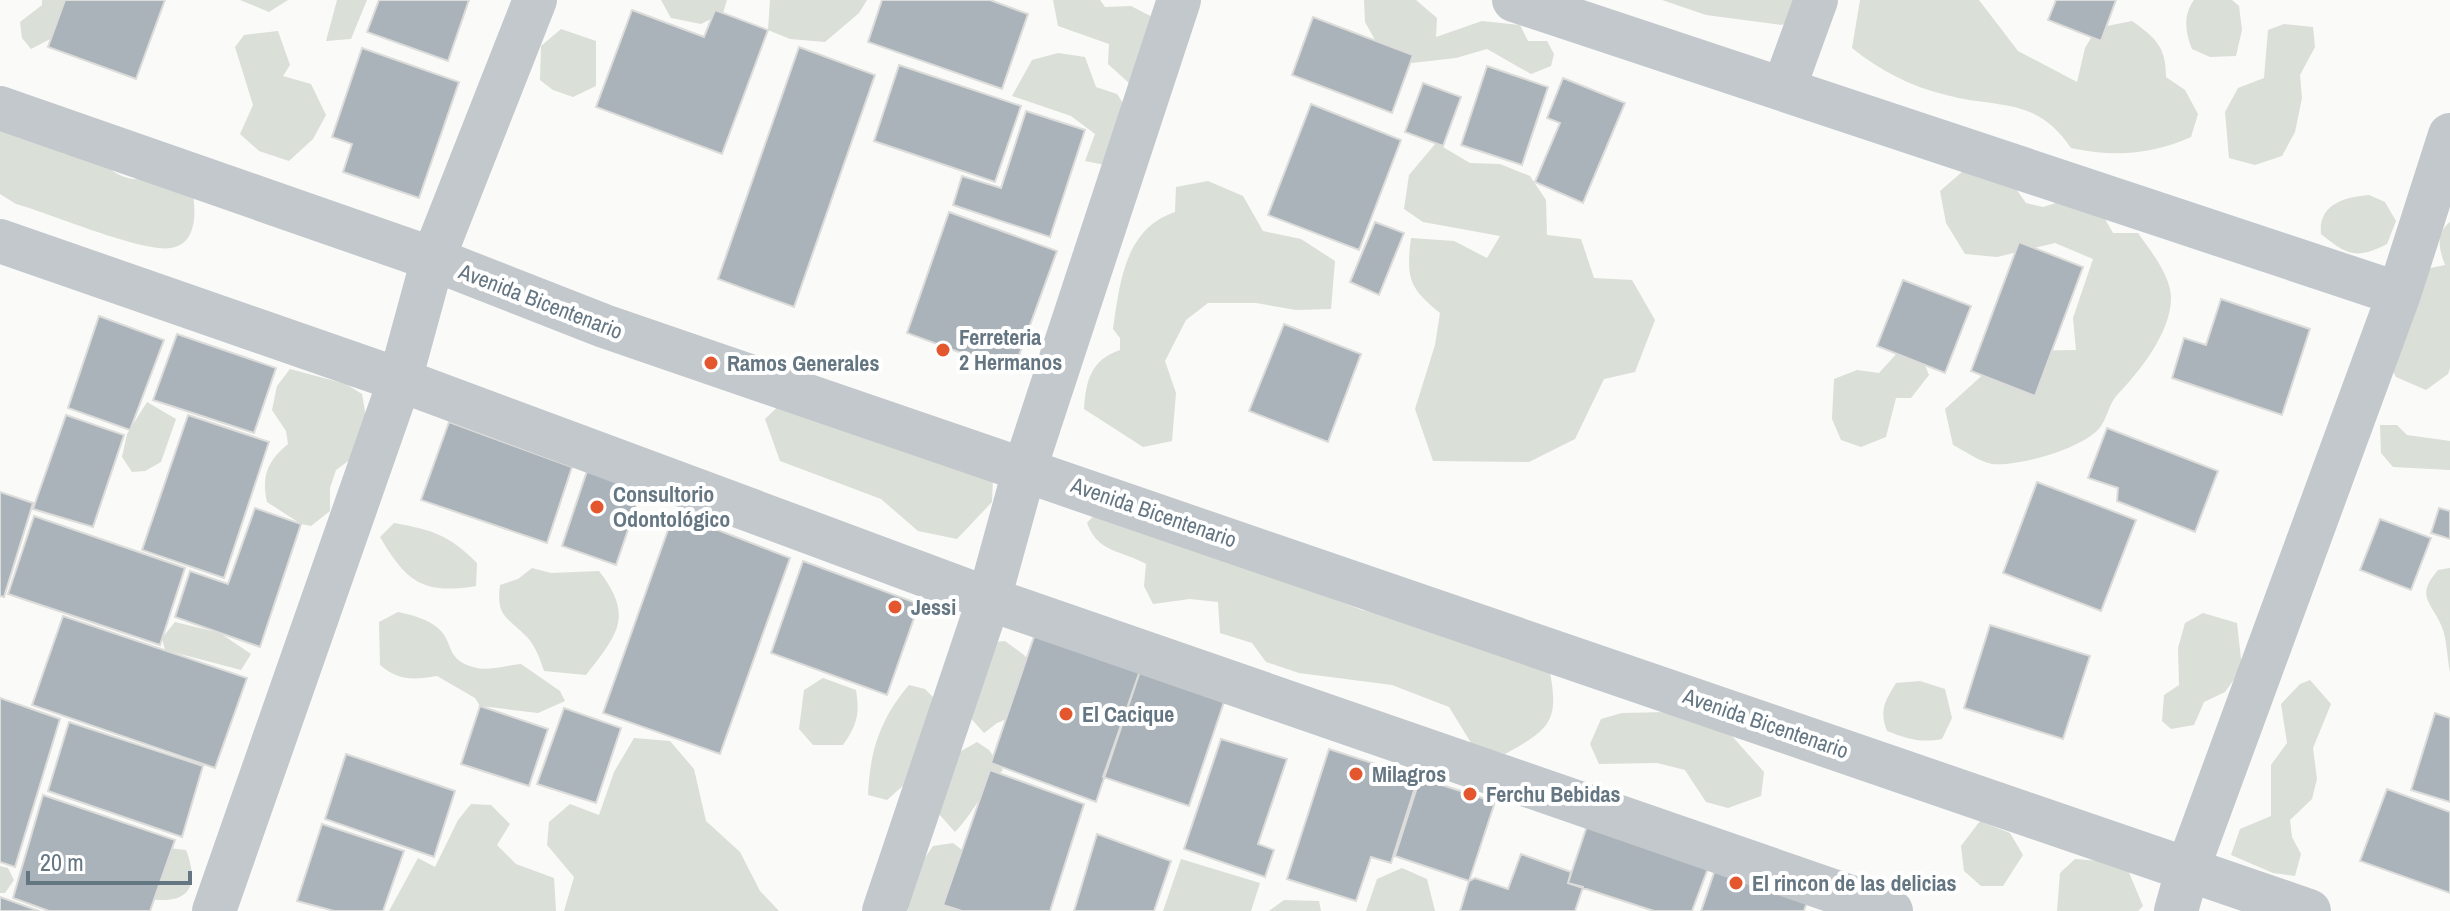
<svg xmlns="http://www.w3.org/2000/svg" width="2450" height="911" font-family="'Archivo Narrow',sans-serif">
	<style>
		.green { fill: #dadfd7 }
		.building { fill: #aab3b9; stroke: #dcdcda; stroke-width: 2 }
		.lines { fill: none; stroke-linecap: round; stroke-linejoin: round }
		.minor { stroke: #c3c8cc; stroke-width: 44 }
		.poi-dot { fill: #e4572e; stroke: #fff; stroke-width: 3 }
		.labels { text-anchor: middle; dominant-baseline: central; stroke-width: 8; stroke-linejoin: round; paint-order: stroke }
		.street-label { font-size: 22px; fill: #657683; stroke: #fff }
		.poi-label { font-size: 22px; font-weight: bold; fill: #657683; stroke: #fff; text-anchor: start }
	</style>
	<rect width="100%" height="100%" fill="#fafaf8"/>
	<path class="green" d="M42,0H74L60,34L31,49L22,38L20,22L42,5Z
		M240,0H288L269,12Z
		M337,0H367L351,39L326,41Z
		M661,0H727L723,13L701,24L671,18Z
		M770,0H867L859,13L825,42L790,39L768,30Z
		M1053,0H1100L1105,7L1131,6L1164,23L1130,84L1108,64L1109,44L1058,26Z
		M1364,0H1416L1437,18L1436,37L1482,21L1520,25L1528,41H1547L1554,54L1551,66L1531,74L1487,49L1456,58L1403,64L1384,56L1365,22Z
		M1662,0H1829L1782,25L1706,15Z
		M1860,0H1979L2018,51L2077,82L2085,48L2097,28L2132,21C2156,38 2166,47 2166,77L2185,90L2198,114L2191,137C2151,155 2113,157 2071,148C2036,96 1999,109 1946,95C1912,87 1879,70 1852,48Z
		M2194,0H2232L2239,6L2242,30L2236,56L2210,57L2192,49C2185,32 2183,15 2194,0Z
		M2284,24L2313,27L2315,47L2300,75L2302,98L2295,132L2282,156L2255,165L2229,158L2225,112L2238,88L2264,78L2268,30Z
		M561,29L596,41V86L573,97L553,90L540,80L541,46Z
		M278,31L290,65L283,76L311,84L326,115L313,139L289,161L259,151L240,134L253,105L235,47L244,35Z
		M1058,53L1085,57L1096,87L1117,94L1129,112L1110,166L1085,161L1095,134L1071,116L1012,96L1032,60Z
		M0,126L48,135L64,154C97,150 110,177 133,179C152,180 169,177 190,179C195,200 202,243 171,248C143,253 49,213 16,204L0,194Z
		M1436,143L1470,163L1500,164L1530,176L1546,200L1547,235L1581,239L1594,278L1632,280L1655,320L1635,372L1604,379L1575,439L1529,462L1433,461L1415,409L1435,345L1440,313C1409,288 1406,278 1411,238L1454,241L1487,258L1500,236L1423,222L1404,209L1409,175Z
		M1981,165L2011,182L2026,203L2043,207L2059,202L2105,219L2113,233H2138C2150,250 2171,276 2171,298C2171,332 2140,371 2118,394C2109,403 2108,416 2101,426C2086,448 2018,467 1992,464C1980,462 1965,451 1953,445L1945,409L2009,351L2076,350L2073,318L2093,259L2055,243L1997,257L1965,254L1946,223L1940,191L1962,172Z
		M1208,181L1243,196L1263,231L1301,239L1335,261L1331,309L1296,310L1256,303H1208L1186,320L1165,361L1176,393L1172,441L1143,447L1084,409C1086,380 1091,360 1120,350V338L1113,329C1120,281 1125,229 1175,212L1176,187Z
		M2369,195L2385,202L2396,221L2387,244C2356,260 2347,255 2321,234C2318,204 2345,197 2369,195Z
		M2450,222V368L2448,374L2426,390L2396,377L2386,358L2421,270L2445,265C2439,249 2435,234 2450,222Z
		M1899,351L1921,355L1929,375L1911,398H1896L1886,437L1861,447L1841,440L1832,419L1834,379L1857,370L1879,373Z
		M290,369L346,384L362,394L366,417L355,456L336,470L330,488V511L311,526L301,524L267,502C261,475 268,461 288,444L286,431L272,410L277,386Z
		M789,396L994,455L992,502L957,539L918,531L881,499L780,461L765,419Z
		M147,402L176,419L161,462L145,471L132,472L122,457L127,434Z
		M2380,425H2397L2407,435L2450,441V470L2393,467L2381,453Z
		M1098,511L1362,610L1431,626L1548,662C1559,717 1556,727 1505,754L1473,746L1449,707L1392,685L1299,673L1266,662L1252,643L1220,633L1218,602L1190,599L1153,604L1144,586L1146,564C1121,550 1098,553 1087,523Z
		M394,523C433,530 449,535 477,563L476,586C422,595 406,581 380,537Z
		M532,568L551,573L599,571C634,616 618,634 586,675L544,671C540,659 536,647 527,637C507,616 496,618 500,585L518,579Z
		M2450,568V672C2447,658 2447,640 2442,627C2431,601 2415,597 2438,570Z
		M398,612C412,615 428,619 439,629C455,644 444,660 477,668C489,671 508,665 521,664L560,691L565,701L538,713L480,706L475,698L437,676C413,680 399,681 380,665L379,622Z
		M2203,613L2237,623L2242,668L2225,692L2204,702L2194,725L2171,729L2162,721L2164,695L2179,685L2178,648L2185,623Z
		M175,622L220,633L251,654L241,670L165,650L162,638Z
		M1005,641L1024,655L1044,680L1037,707L997,723L984,733L968,715L986,643Z
		M823,678L856,690C860,714 857,725 843,745H813L799,729L804,690Z
		M2310,680L2331,704L2313,748L2317,779L2312,799L2290,820L2292,837L2301,854L2295,876L2273,873L2231,855L2240,829L2271,816V765L2287,743L2281,704L2300,684Z
		M1920,681L1945,689L1952,718L1942,739C1921,743 1907,739 1887,731C1879,710 1885,701 1896,683Z
		M909,685L925,689L935,699L915,775L887,800L868,795C870,751 880,719 909,685Z
		M1668,712L1715,717L1764,772L1761,796L1728,808L1706,802L1685,770L1657,763L1599,764L1590,744L1601,719L1622,713Z
		M634,738L670,741L694,769L706,821L740,852L760,891L779,911H564L574,877L547,845L549,822L570,804L599,815L614,772Z
		M977,742L989,750L1003,770C983,788 974,813 955,832L929,803L940,763Z
		M471,804L491,805L510,824L497,845L516,864L554,878L556,911H389L418,858L435,867L458,820Z
		M1980,821L2010,833L2023,855L2003,886H1981L1964,871L1961,846Z
		M953,843L990,872L975,911H908C908,885 918,867 933,846Z
		M151,846L186,850C206,902 172,906 131,895Z
		M1181,859L1260,883L1251,911H1163Z
		M2075,859L2125,863L2143,906L2138,911H2057L2060,873Z
		M0,866L8,868L14,880L5,893H0Z
		M1402,868L1427,879L1435,911H1366L1377,879Z
		M1284,900L1319,901L1321,911H1269Z"/>
	<path class="building" d="M65,0H165L136,79L48,47Z
		M379,0H469L448,61L367,32Z
		M882,0H990L1028,14L1002,89L868,42Z
		M2056,0H2116L2101,41L2048,20Z
		M632,10L704,37L715,10L768,30L722,154L596,107Z
		M1313,17L1413,55L1392,113L1292,75Z
		M799,47L875,75L794,307L718,279Z
		M362,48L459,82L419,198L343,172L352,144L332,137Z
		M899,65L1021,106L995,182L874,141Z
		M1487,66L1548,87L1522,165L1461,145Z
		M1563,78L1625,103L1583,203L1535,182L1560,123L1547,118Z
		M1423,83L1461,97L1443,146L1405,132Z
		M1311,104L1401,140L1359,250L1268,215Z
		M1026,111L1085,130L1050,237L953,205L962,176L1001,188Z
		M949,212L1057,251L1013,372L907,333Z
		M1375,222L1404,233L1379,295L1350,282Z
		M2019,242L2083,267L2035,396L1971,371Z
		M1903,280L1971,306L1945,373L1877,346Z
		M2221,299L2310,329L2282,415L2172,378L2184,338L2206,345Z
		M99,316L164,340L130,430L68,408Z
		M1284,324L1361,354L1328,442L1249,411Z
		M177,334L276,368L254,433L153,400Z
		M66,415L124,435L93,527L33,509Z
		M188,415L269,442L224,578L142,550Z
		M449,422L572,467L547,543L421,500Z
		M2107,428L2218,471L2195,532L2117,501L2118,488L2088,478Z
		M587,471L642,489L616,565L562,546Z
		M2037,482L2136,520L2101,611L2003,573Z
		M0,492L33,503L4,597L0,596Z
		M255,508L301,524L260,647L175,617L190,571L228,584Z
		M2439,508L2450,511V539L2431,533Z
		M674,513L790,558L720,754L603,713Z
		M34,516L185,568L160,645L8,594Z
		M2380,519L2431,538L2411,590L2360,570Z
		M803,561L919,604L887,695L771,653Z
		M63,616L247,678L215,768L32,705Z
		M1990,625L2090,656L2063,739L1964,708Z
		M1037,628L1142,665L1096,802L991,763Z
		M1142,665L1227,693L1189,806L1103,777Z
		M0,698L60,719L15,867L0,862Z
		M480,706L548,729L529,786L461,764Z
		M564,708L621,728L596,803L537,784Z
		M2435,713L2450,718V802L2411,790Z
		M69,722L203,766L182,837L48,791Z
		M1221,739L1287,759L1258,844L1274,850L1265,877L1184,849Z
		M1329,749L1418,778L1391,863L1371,857L1356,901L1287,879Z
		M346,754L455,791L434,857L325,819Z
		M990,770L1084,804L1050,911H962L943,905Z
		M1420,778L1495,802L1469,881L1395,856Z
		M2387,789L2450,812V893L2360,861Z
		M43,795L175,840L150,911H49L13,898Z
		M1590,817L1710,863L1692,911H1654L1568,883Z
		M322,824L404,851L383,911H334L297,901Z
		M1097,834L1171,861L1154,911H1074Z
		M1521,854L1571,872L1568,883L1583,887L1575,911H1460L1469,881L1475,878L1508,889Z
		M1716,867L1808,899L1804,911H1701Z
		M0,897L39,911H0Z"/>
	<g class="lines">
		<path class="minor" d="M1514,0L2399,294
			M1784,88L1816,0
			M0,108L433,259L604,326L2309,911
			M0,241L400,380L989,599L1891,911
			M214,911L400,380L433,259L535,0
			M884,911L989,599L1025,468L1179,0
			M2176,911L2188,868L2399,294L2450,135"/>
	</g>
	<g class="poi-dot">
		<circle cx="943" cy="350" r="8"/>
		<circle cx="711" cy="363" r="8"/>
		<circle cx="597" cy="507" r="8"/>
		<circle cx="895" cy="607" r="8"/>
		<circle cx="1066" cy="714" r="8"/>
		<circle cx="1356" cy="774" r="8"/>
		<circle cx="1470" cy="794" r="8"/>
		<circle cx="1736" cy="883" r="8"/>
	</g>
	<g class="labels">
		<g class="street-label">
			<text transform="translate(541 301) rotate(21)">Avenida Bicentenario</text>
			<text transform="translate(1154 512) rotate(19)">Avenida Bicentenario</text>
			<text transform="translate(1766 723) rotate(19)">Avenida Bicentenario</text>
		</g>
		<g class="poi-label">
			<text x="959" y="337">Ferreteria<tspan x="959" dy="25">2 Hermanos</tspan></text>
			<text x="727" y="363">Ramos Generales</text>
			<text x="613" y="494">Consultorio<tspan x="613" dy="25">Odontológico</tspan></text>
			<text x="911" y="607">Jessi</text>
			<text x="1082" y="714">El Cacique</text>
			<text x="1372" y="774">Milagros</text>
			<text x="1486" y="794">Ferchu Bebidas</text>
			<text x="1752" y="883">El rincon de las delicias</text>
		</g>
	</g>
	<path d="M28 871v12h162v-12" fill="none" stroke="#657683" stroke-width="4"/>
	<text x="40" y="871" font-size="24" fill="#657683" stroke="#ffffff" stroke-width="6" paint-order="stroke">20 m</text>
</svg>
